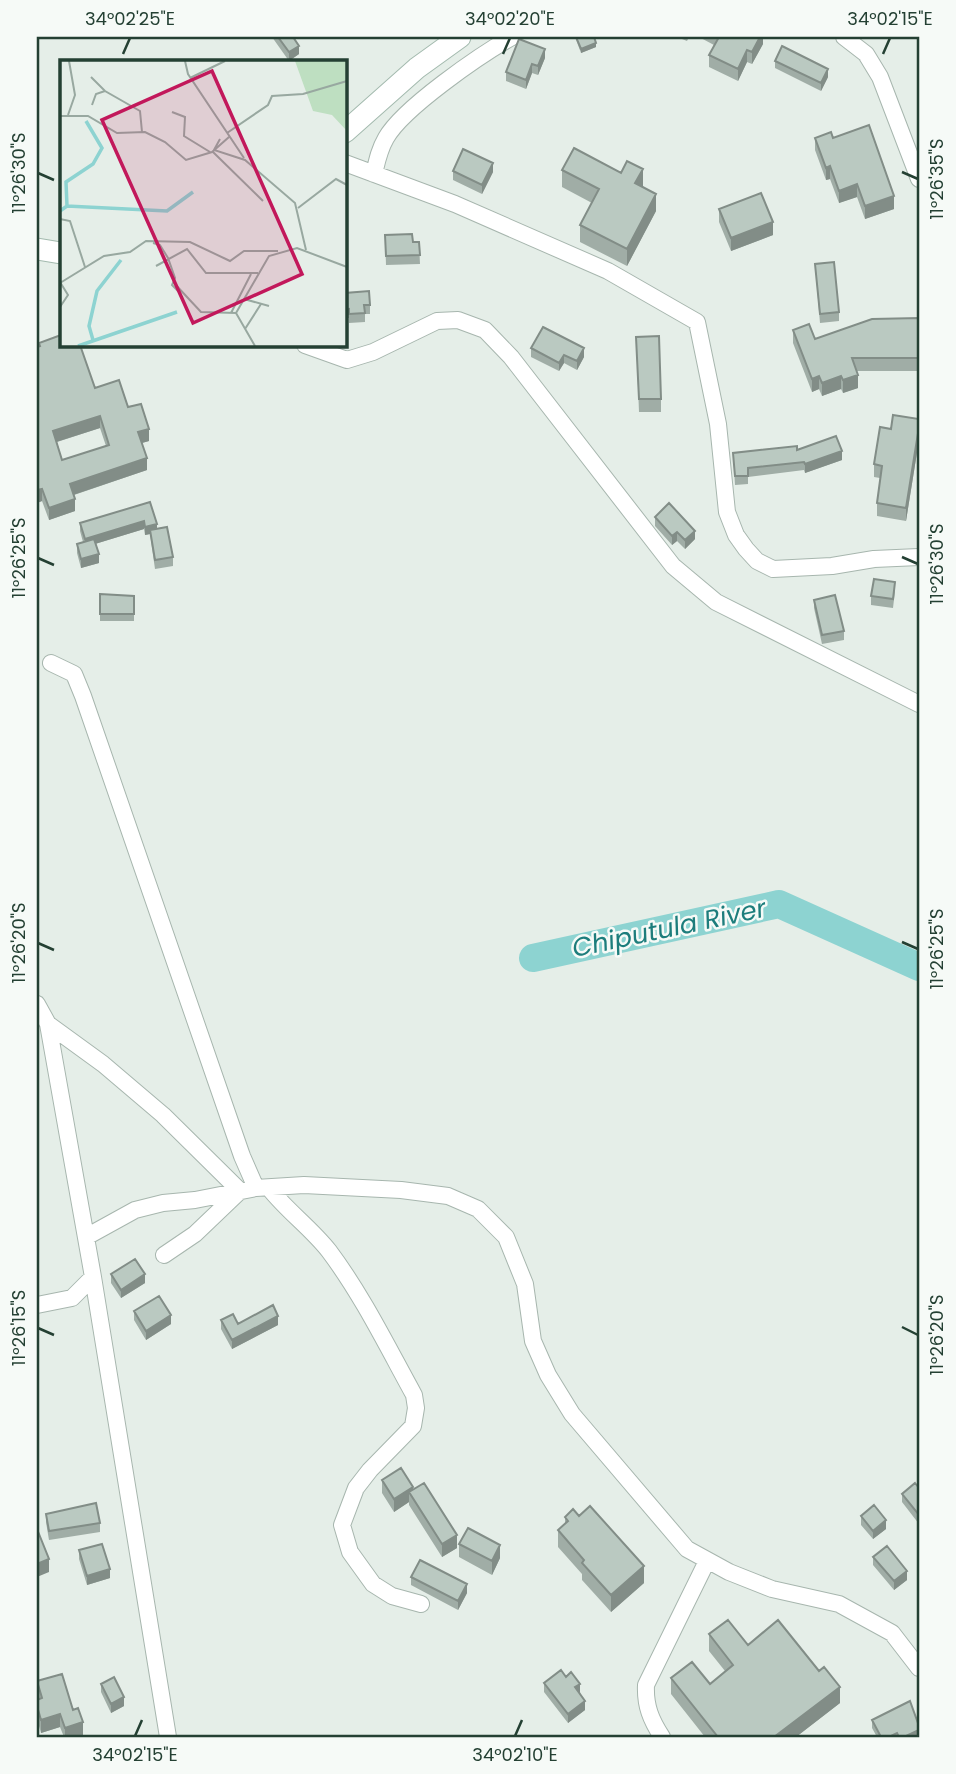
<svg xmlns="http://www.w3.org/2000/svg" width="956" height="1774" font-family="Poppins,sans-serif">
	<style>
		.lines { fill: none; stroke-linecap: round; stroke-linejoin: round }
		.river { stroke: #8dd3d1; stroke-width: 28 }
		.street-casing { stroke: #a7b6ae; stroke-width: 18 }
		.secondary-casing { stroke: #a3baae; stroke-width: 23 }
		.street { stroke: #fff; stroke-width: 16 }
		.secondary { stroke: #fff; stroke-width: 21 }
		.wall { fill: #a0ada6; fill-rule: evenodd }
		.shaded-wall { fill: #828d87 }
		.building { fill: #bac9c1; stroke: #828d87; stroke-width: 2; fill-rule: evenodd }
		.ticks { fill: none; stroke: #244033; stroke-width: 2.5 }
		.labels { text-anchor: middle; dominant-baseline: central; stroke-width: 5; stroke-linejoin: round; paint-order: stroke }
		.water-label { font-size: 26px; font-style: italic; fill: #1d7d7c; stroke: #f6faf7 }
		.inset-river { fill: none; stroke: #8dd3d1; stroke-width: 3.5 }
		.inset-road { fill: none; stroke: #98a8a0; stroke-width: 2 }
		.view { fill: #c2185b; fill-opacity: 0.15; stroke: #c2185b; stroke-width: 3.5 }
		.inset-edge { fill: none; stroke: #244033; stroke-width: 3.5 }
		.neatline { fill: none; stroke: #244033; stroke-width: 2.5 }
		.ticks-label { font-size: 18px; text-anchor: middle; fill: #244033 }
	</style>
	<rect width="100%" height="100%" fill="#e5eee8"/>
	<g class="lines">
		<path class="river" d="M533,958L779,904L919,967"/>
		<g class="street-casing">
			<path id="street" d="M844,37L866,54L880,77L919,179
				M345,163L455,204L608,271L697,322L718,424L727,512L736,535L746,549L757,561L773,569L832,566L874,559L919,557
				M374,174C377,161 379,150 386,138C403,108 480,55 512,37
				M305,345L347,360L373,352L437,321L458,320L485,330L511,357L673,566L716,602L919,704
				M51,663L74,674L83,696L242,1156L256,1188
				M37,1004L48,1024L103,1064L163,1115L240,1191L195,1234L164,1255
				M48,1024L93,1277L168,1737
				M269,1188C287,1211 311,1228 329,1251C362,1295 387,1346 414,1395L416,1408L413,1426L370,1470L356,1488L342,1525L350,1552L373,1584L392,1596L421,1604
				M86,1237L135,1210L163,1203L195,1200L256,1188L304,1185L401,1190L448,1196L478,1209L506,1237L525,1284L533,1341L548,1375L572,1414L687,1549L729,1572L772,1589L839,1604L892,1633L919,1668
				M37,1305L72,1298L93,1277
				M662,1737C651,1720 645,1706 646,1685L707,1561"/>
		</g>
		<g class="secondary-casing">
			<path id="secondary" d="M345,132L417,68L460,37
				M37,249L61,253"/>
		</g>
		<use href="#street" class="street"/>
		<use href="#secondary" class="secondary"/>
	</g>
	<path class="wall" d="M272,37H293L299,54L289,61Z
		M575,37H594L596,47L581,53Z
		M677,37H689L687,41Z
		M699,37H763V44L752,64L747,62L738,81L709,67V55L714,45Z
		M545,58L538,75L532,73L526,89L506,81V72Z
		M775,61L828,77L821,91L775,68Z
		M815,138H833L894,209L865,219L857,197L839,203L830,179L826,180L815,150Z
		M562,170L643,187L656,211L627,266L580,242V225L592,203L562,187Z
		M453,171L493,172L482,194L453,180Z
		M719,209L773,235L731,251L719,222Z
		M385,235L413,242H419L420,264L386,265Z
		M815,264L839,312V321L820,323Z
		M345,293L370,305V314H365V322L349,323V318H345Z
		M919,318V371H857L858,388L843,393L841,389L822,396L819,389L812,392L793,343V330L815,339Z
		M636,337L661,399V412H639Z
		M39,343L95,388L128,407L149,441L142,443L147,470L74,495L75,511L49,520L42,501L37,503V347L39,346ZM100,428L106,446L62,460L57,442Z
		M531,348L584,357L577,370L564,363L559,371L531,357Z
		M919,419V440L906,521L877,516V503L880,478L874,477V464Z
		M797,450L842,460L805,473L804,470L748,477V484L735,485L733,453Z
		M150,502L157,529L173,557V566L155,569L150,534L145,535L144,529L95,544L99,563L81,568L77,553V544L83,542L80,531V523Z
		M655,517L695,539L685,549L677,541L672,545L655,526Z
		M895,591L893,608L871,605V596Z
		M100,594L134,596V621H100Z
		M814,600L844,631V640L822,644L814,608Z
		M111,1274L145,1283L121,1298L111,1283Z
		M134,1311L171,1324L146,1340L134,1320Z
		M221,1320L238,1324L278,1325L232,1349L221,1329Z
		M382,1480L413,1489L457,1548L442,1557L409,1505V1502L394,1512L382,1493Z
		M919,1488V1524L902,1502V1494Z
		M46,1514L100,1523V1532L49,1540L46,1522Z
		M579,1516L644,1583L611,1612L582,1580V1574L558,1547V1530L565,1524V1517Z
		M861,1516L886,1529L873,1539L861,1525Z
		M459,1544L500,1558L492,1575L459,1557Z
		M79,1550L110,1578L87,1585L79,1559Z
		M873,1557L907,1580L894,1590L873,1565Z
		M411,1577L467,1593L458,1610L411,1585Z
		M709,1634L748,1645L840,1703L796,1737H705L671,1694V1678L710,1684L725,1671L709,1651Z
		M37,1681L73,1710L83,1735L76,1737H64L60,1727L41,1733L37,1719V1700L38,1699L37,1695Z
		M544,1683L580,1692L585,1710L568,1723L544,1692Z
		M101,1684L124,1706L111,1713L101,1692Z
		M872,1720L919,1737H877L872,1728Z"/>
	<path class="shaded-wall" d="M760,37H763V44L752,64V52Z
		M596,43V47L581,53V49Z
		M299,46V54L289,61V52Z
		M545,49V58L538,75V66Z
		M747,50V62L738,81V69Z
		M532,64V73L526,89V80Z
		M828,69V77L821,91V83Z
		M493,163V172L482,194V185Z
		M830,166V179L826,180V168Z
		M643,169V186L635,200V183Z
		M857,184V197L839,203V191Z
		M656,194V211L627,266V249Z
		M894,196V209L865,219V206Z
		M773,222V235L731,251V238Z
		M584,348V357L577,370V361Z
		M564,355V363L559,371V363Z
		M858,375V388L843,393V380Z
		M819,376V389L812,392V379Z
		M841,376V389L822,396V383Z
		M100,416V428L53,443V431Z
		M919,427V440L906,521V508Z
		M149,429V441L138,444V432Z
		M842,451V460L805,473V464Z
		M147,458V470L70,496V484Z
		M42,489V501L37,503V490Z
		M75,499V511L49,520V508Z
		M144,521V529L85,547V539Z
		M157,524V532L150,530V534L145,535V527Z
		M695,531V539L685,549V540Z
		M677,532V541L672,545V536Z
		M99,554V563L81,568V559Z
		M145,1274V1283L121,1298V1290Z
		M171,1315V1324L146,1340V1331Z
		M278,1316V1325L232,1349V1340Z
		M413,1487V1499L409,1492V1502L394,1512V1499Z
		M886,1520V1529L873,1539V1531Z
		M457,1535V1548L442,1557V1544Z
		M500,1545V1558L492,1575V1561Z
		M49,1559V1572L37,1577V1564Z
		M644,1566V1583L611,1612V1595Z
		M110,1569V1578L87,1585V1576Z
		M907,1571V1580L894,1590V1581Z
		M467,1584V1593L458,1610V1601Z
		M580,1684V1692L575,1696V1687Z
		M840,1687V1703L796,1737H774Z
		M124,1697V1706L111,1713V1704Z
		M585,1701V1710L568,1723V1714Z
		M60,1714V1727L41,1733V1720Z
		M83,1722V1735L76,1737H65V1728Z
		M919,1730V1737H904Z"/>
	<path class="building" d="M278,37H293L299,46L289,52Z
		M576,37H594L596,43L581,49Z
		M719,37H760L752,52L747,50L738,69L709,55Z
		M519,39L545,49L538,66L532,64L526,80L506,72Z
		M782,46L828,69L821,83L775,61Z
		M869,125L894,196L865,206L857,184L839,191L830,166L826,168L815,138L831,132L833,138Z
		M574,148L621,173L627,161L643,169L635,183L656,194L627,249L580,225L599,189L562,170Z
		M463,149L493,163L482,185L453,171Z
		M761,193L773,222L731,238L719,209Z
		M412,234L413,242H419L420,255L386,256L385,235Z
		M834,262L839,312L820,314L815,264Z
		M369,291L370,305H364L365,313L349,314V309L345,310V293Z
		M919,318V358H852L858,375L843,380L841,376L822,383L819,376L812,379L793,330L809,324L815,339L872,319Z
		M543,327L584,348L577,361L564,355L559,363L531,348Z
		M61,335V345H80L95,388L119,380L128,407L141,404L149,429L138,432L147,458L70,484L75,499L49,508L42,489L37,490V347L40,346L39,343ZM100,416L109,445L62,460L53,431Z
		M659,336L661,399H639L636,337Z
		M893,415L919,419V427L906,508L877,503L882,466L874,464L880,427L891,429Z
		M836,436L842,451L805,464L804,462L748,468V476H735L733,453L797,446V450Z
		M150,502L157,524L145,527L144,521L85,539L80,523Z
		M669,503L695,531L685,540L677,532L672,536L655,517Z
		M167,527L173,557L155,560L150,530Z
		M94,539L99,554L81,559L77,544Z
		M874,579L895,582L893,599L871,596Z
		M100,594L134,596V614H100Z
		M835,595L844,631L822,635L814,600Z
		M135,1259L145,1274L121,1290L111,1274Z
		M159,1296L171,1315L146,1331L134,1311Z
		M273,1305L278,1316L232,1340L221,1320L233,1314L238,1324Z
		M401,1468L413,1487L394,1499L382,1480Z
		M424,1483L457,1535L442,1544L409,1492Z
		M915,1483L919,1488V1515L902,1494Z
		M96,1503L100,1523L49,1531L46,1514Z
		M874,1505L886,1520L873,1531L861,1516Z
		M590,1506L644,1566L611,1595L582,1563L584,1560L558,1530L568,1521L565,1517L573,1509L579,1516Z
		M468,1528L500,1545L492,1561L459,1544Z
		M37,1529L49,1559L37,1564Z
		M102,1544L110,1569L87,1576L79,1550Z
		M887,1546L907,1571L894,1581L873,1557Z
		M420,1560L467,1584L458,1601L411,1577Z
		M728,1620L748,1645L778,1620L819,1671L824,1667L840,1687L774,1737H718L671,1678L692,1662L710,1684L733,1665L709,1634Z
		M561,1670L566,1677L571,1672L580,1684L575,1687L585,1701L568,1714L544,1683Z
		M62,1674L73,1710L78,1708L83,1722L65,1728L60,1714L41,1720L37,1706V1700L42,1698L37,1681Z
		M114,1677L124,1697L111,1704L101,1684Z
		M910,1701L919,1726V1730L904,1737H899L897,1733L889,1737H881L872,1720Z"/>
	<path class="ticks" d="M123,54L130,38M503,54L510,38M883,54L890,38M902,172L918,179M38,173L54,180M902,557L918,564M38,558L54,565M902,942L918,949M38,943L54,950M902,1327L918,1335M38,1328L54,1335M135,1736L142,1720M515,1736L522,1720"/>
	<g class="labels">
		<g class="water-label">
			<text transform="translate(669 928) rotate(-12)">Chiputula River</text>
		</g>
	</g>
	<g transform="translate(60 60)">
		<rect width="287" height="287" fill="#e5eee8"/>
		<path d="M235,1H287V71L272,55L253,51Z" fill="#bedfc1"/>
		<path class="inset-river" d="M7,146L6,122L33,104L42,88L26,61M0,151L7,146L107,151L133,132M33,280L29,266L37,231L61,200M18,286L117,252"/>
		<path class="inset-road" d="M125,1L128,14L184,98M31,17L45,31L80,51L82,72M130,18L165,1M32,45L36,34L45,31M112,52L125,57L124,76L150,92M8,55L15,35L9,1M0,56H28L57,73L85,72L105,82L126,100L152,92L169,77M167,73L208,45L212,36L243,34L287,21M160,79L154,90L185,100L235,143L246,190M153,92L203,141M238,148L276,119L287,125M0,159L10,161L25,207M93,183L100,185L108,198L115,218L112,225L118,231M96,206L127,189L146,213H198M113,222L141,252L176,253M0,223L44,196L70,192L86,181L130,182L170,201L184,191H218M184,239L209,246M0,247L8,235L0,222M171,253L191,214M185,269L201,244M195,286L176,253L209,196L237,188L287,207"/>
		<path class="view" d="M152,11L242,214L133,263L42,60Z"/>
		<rect width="287" height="287" class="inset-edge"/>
	</g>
	<rect width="956" height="1774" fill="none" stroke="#f6faf7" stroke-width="77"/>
	<rect x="38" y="38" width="880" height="1698" class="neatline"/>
	<g class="ticks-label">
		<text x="130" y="25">34°02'25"E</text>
		<text x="510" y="25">34°02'20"E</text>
		<text x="890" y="25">34°02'15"E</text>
		<text transform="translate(19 173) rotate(-90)" y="6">11°26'30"S</text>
		<text transform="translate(937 179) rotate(-90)" y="6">11°26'35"S</text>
		<text transform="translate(19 558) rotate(-90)" y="6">11°26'25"S</text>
		<text transform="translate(937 564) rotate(-90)" y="6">11°26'30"S</text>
		<text transform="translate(19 943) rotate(-90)" y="6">11°26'20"S</text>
		<text transform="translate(937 949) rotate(-90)" y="6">11°26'25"S</text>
		<text transform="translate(19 1328) rotate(-90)" y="6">11°26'15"S</text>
		<text transform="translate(937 1335) rotate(-90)" y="6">11°26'20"S</text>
		<text x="135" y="1761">34°02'15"E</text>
		<text x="515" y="1761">34°02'10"E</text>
	</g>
</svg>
